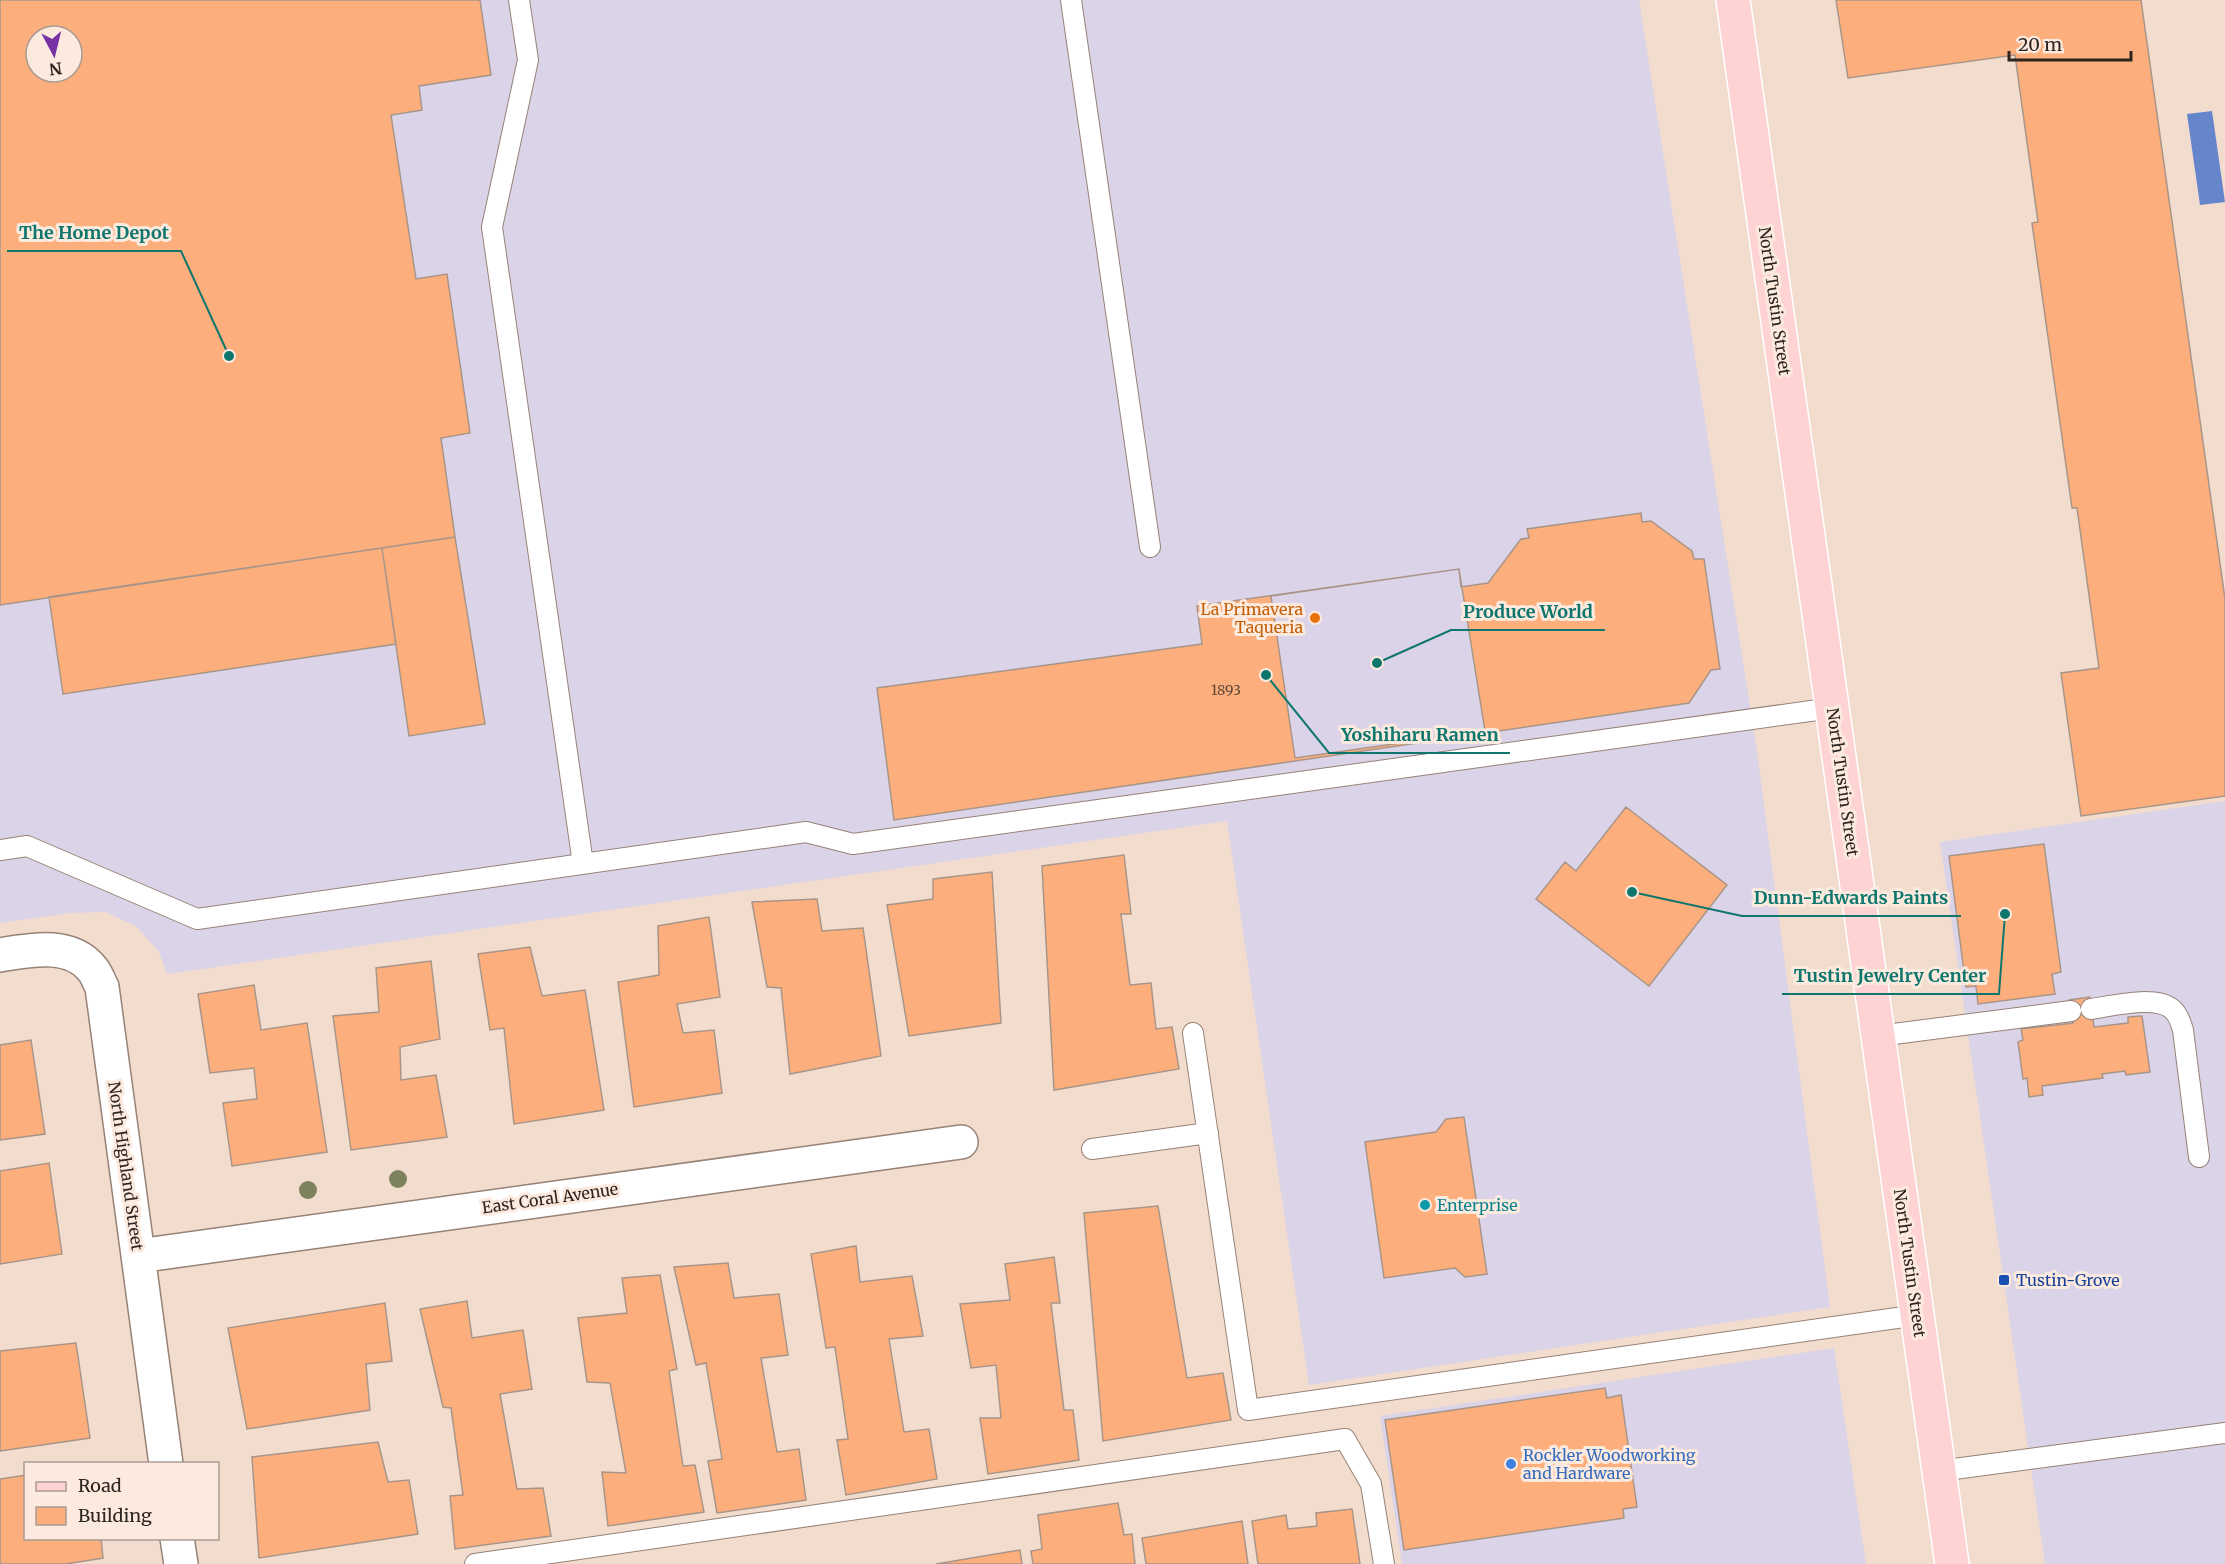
<svg xmlns="http://www.w3.org/2000/svg" width="2225" height="1564" font-family="Merriweather,serif">
	<style>
		.commercial { fill: #dbd3e8; fill-rule: evenodd }
		.water { fill: #6686cc }
		.building { fill: #fcaf7d; stroke: #a99588; stroke-width: 1.5; fill-rule: evenodd }
		.lines { fill: none; stroke-linecap: round; stroke-linejoin: round }
		.service-casing { stroke: #968276; stroke-width: 22 }
		.minor-casing { stroke: #968276; stroke-width: 36 }
		.primary-casing { stroke: #fff; stroke-width: 36 }
		.service { stroke: #fff; stroke-width: 20 }
		.minor { stroke: #fff; stroke-width: 33 }
		.primary { stroke: #ffd3d3; stroke-width: 33 }
		.tree { fill: #7d825d }
		.food-dot { fill: #e8710a; stroke: #fceadf; stroke-width: 2 }
		.culture-dot { fill: #0f9aa8; stroke: #fceadf; stroke-width: 2 }
		.transit-dot { fill: #1a4fb4; stroke: #fceadf; stroke-width: 2 }
		.shop-dot { fill: #3f7fe0; stroke: #fceadf; stroke-width: 2 }
		.labels { text-anchor: middle; dominant-baseline: central; stroke-width: 6; stroke-linejoin: round; paint-order: stroke }
		.number-label { font-size: 14px; fill: #604736 }
		.street-label { font-size: 16px; fill: #2c241f; stroke: #fceadf }
		.food-label { font-size: 16px; fill: #c56008; stroke: #fceadf; text-anchor: end }
		.culture-label { font-size: 16px; fill: #0d838f; stroke: #fceadf; text-anchor: start }
		.transit-label { font-size: 16px; fill: #164399; stroke: #fceadf; text-anchor: start }
		.shop-label { font-size: 16px; fill: #366cbe; stroke: #fceadf; text-anchor: start }
		.leader { fill: none; stroke: #0f766e; stroke-width: 2 }
		.callout-dot { fill: #0f766e; stroke: #fceadf; stroke-width: 2 }
		.callout-label { font-size: 18px; text-anchor: middle; font-weight: bold; fill: #0f766e; stroke: #fceadf; stroke-width: 6; stroke-linejoin: round; paint-order: stroke }
	</style>
	<rect width="100%" height="100%" fill="#f2dcce"/>
	<path class="commercial" d="M0,0H1639L1756,744L1830,1307L1309,1385L1227,821L167,974L159,952L136,926L105,912L70,913L0,923ZM36,36H72V72H36Z
		M2225,801V1564H2045L1940,842Z
		M1834,1348L1866,1564H1402L1380,1416Z"/>
	<path class="water" d="M2212,111L2225,202L2200,205L2187,114Z"/>
	<path class="building" d="M0,0H480L491,75L419,86L422,110L391,115L416,279L447,274L470,433L441,438L455,537L0,605ZM36,36H72V72H36Z
		M1836,0H2141L2225,599V796L2081,816L2061,673L2099,668L2077,508H2072L2032,223L2038,222L2015,55L1848,78Z
		M1641,513L1642,522L1651,521L1692,551L1694,559H1704L1720,669L1711,670L1689,703L894,820L877,688L1202,644L1197,606L1459,569L1461,587L1488,583L1521,539L1529,538L1527,529Z
		M455,537L485,724L409,736L382,548Z
		M382,548L396,644L63,694L49,597Z
		M1459,569L1485,731L1295,758L1271,596Z
		M1626,807L1727,885L1649,986L1536,899L1565,862L1576,871Z
		M2044,844L2061,972L2052,974L2055,994L1978,1004L1976,986L1966,987L1949,856Z
		M1124,855L1131,914H1121L1130,985L1151,983L1156,1029L1172,1027L1179,1069L1054,1090L1042,866Z
		M992,872L1001,1023L909,1036L887,905L933,899V879Z
		M817,899L822,931L863,928L881,1056L790,1074L781,988L767,987L752,902Z
		M709,917L720,997L677,1004L683,1033L714,1030L722,1093L634,1107L618,982L659,975L658,926Z
		M530,947L542,996L585,990L604,1110L514,1124L504,1028L490,1030L478,954Z
		M431,961L440,1039L400,1047L401,1080L436,1075L447,1137L351,1150L333,1016L379,1012L376,968Z
		M254,985L261,1030L307,1023L327,1152L232,1166L223,1103L257,1099L254,1068L210,1073L198,994Z
		M2090,997L2094,1027L2128,1023V1017L2142,1016L2150,1072L2126,1075L2125,1071L2102,1074L2103,1078L2042,1086L2043,1095L2029,1097L2027,1078L2023,1079L2018,1042L2023,1040L2021,1029L2073,1023L2069,1000Z
		M31,1040L45,1134L0,1140V1045Z
		M1464,1117L1487,1274L1465,1277L1455,1268L1384,1278L1365,1142L1436,1132L1446,1119Z
		M49,1163L62,1254L0,1264V1171Z
		M1158,1206L1187,1378L1223,1373L1231,1420L1103,1441L1084,1213Z
		M856,1246L860,1282L912,1276L923,1336L889,1339L904,1432L929,1429L937,1479L846,1495L837,1440L848,1439L835,1347L826,1348L811,1254Z
		M1054,1257L1060,1303H1051L1064,1410H1073L1079,1460L988,1474L980,1418H1001L996,1365L971,1368L960,1304L1010,1300L1005,1264Z
		M728,1263L734,1298L779,1294L788,1355L761,1358L777,1452L799,1449L806,1500L717,1513L708,1461L722,1459L706,1363L696,1365L674,1267Z
		M660,1275L677,1369L669,1371L683,1466L695,1465L704,1512L608,1526L602,1472L626,1473L610,1383L587,1382L578,1318L627,1313L622,1278Z
		M467,1301L472,1338L523,1330L532,1389L500,1394L517,1489L543,1488L551,1536L455,1549L450,1496L463,1495L451,1408L443,1407L420,1309Z
		M385,1303L392,1361L366,1364L370,1410L247,1429L228,1328Z
		M76,1343L90,1438L0,1451V1351Z
		M1605,1388L1607,1398L1621,1395L1637,1507L1623,1509L1624,1518L1404,1550L1385,1420Z
		M378,1442L388,1482L409,1480L418,1534L259,1558L252,1457Z
		M26,1475V1538H101L103,1558L66,1564H0V1479Z
		M1118,1503L1124,1535L1132,1534L1135,1564H1033L1031,1551L1042,1549L1038,1515Z
		M1352,1509L1360,1564H1258L1252,1521L1286,1515L1288,1529L1317,1526L1316,1513Z
		M1242,1521L1248,1564H1146L1142,1538Z
		M1020,1550L1022,1564H936Z"/>
	<g class="lines">
		<g class="service-casing">
			<path id="service" d="M519,0L528,60L492,227L583,864
				M1071,0L1150,547
				M0,850L27,846L197,919L806,832L853,844L1832,708
				M2091,1009C2112,1006 2155,995 2172,1009C2178,1014 2181,1023 2183,1030L2199,1157
				M1193,1033L1248,1410L1918,1315
				M1878,1036L2071,1011
				M1092,1149L1208,1133
				M1939,1471L2225,1433
				M475,1564L1345,1439L1371,1484L1384,1564"/>
		</g>
		<g class="minor-casing">
			<path id="minor" d="M0,955C30,950 71,941 93,970C97,975 99,982 102,987L166,1464
				M138,1256L961,1142
				M177,1538L181,1564"/>
		</g>
		<g class="primary-casing">
			<path id="primary" d="M1733,0L1952,1564"/>
		</g>
		<use href="#service" class="service"/>
		<use href="#minor" class="minor"/>
		<use href="#primary" class="primary"/>
	</g>
	<g class="tree">
		<circle cx="398" cy="1179" r="9"/>
		<circle cx="308" cy="1190" r="9"/>
	</g>
	<circle class="food-dot" cx="1315" cy="618" r="6"/>
	<circle class="culture-dot" cx="1425" cy="1205" r="6"/>
	<rect class="transit-dot" x="1998" y="1274" width="12" height="12" rx="3"/>
	<circle class="shop-dot" cx="1511" cy="1464" r="6"/>
	<g class="labels">
		<g class="number-label">
			<text x="1226" y="690">1893</text>
		</g>
		<g class="street-label">
			<text transform="translate(1775 301) rotate(82)">North Tustin Street</text>
			<text transform="translate(1843 782) rotate(82)">North Tustin Street</text>
			<text transform="translate(126 1166) rotate(82)">North Highland Street</text>
			<text transform="translate(550 1198) rotate(-8)">East Coral Avenue</text>
			<text transform="translate(1910 1263) rotate(82)">North Tustin Street</text>
		</g>
		<g class="food-label">
			<text x="1303" y="609">La Primavera<tspan x="1303" dy="18">Taqueria</tspan></text>
		</g>
		<g class="culture-label">
			<text x="1437" y="1205">Enterprise</text>
		</g>
		<g class="transit-label">
			<text x="2016" y="1280">Tustin-Grove</text>
		</g>
		<g class="shop-label">
			<text x="1523" y="1455">Rockler Woodworking<tspan x="1523" dy="18">and Hardware</tspan></text>
		</g>
	</g>
	<path class="leader" d="M229 356L181 251H7M1377 663L1451 630H1605M1266 675L1329 753H1510M1632 892L1742 916H1961M2005 914L1999 994H1782"/>
	<g class="callout-dot">
		<circle cx="229" cy="356" r="6"/>
		<circle cx="1377" cy="663" r="6"/>
		<circle cx="1266" cy="675" r="6"/>
		<circle cx="1632" cy="892" r="6"/>
		<circle cx="2005" cy="914" r="6"/>
	</g>
	<g class="callout-label">
		<text x="94" y="239">The Home Depot</text>
		<text x="1528" y="618">Produce World</text>
		<text x="1420" y="741">Yoshiharu Ramen</text>
		<text x="1851" y="904">Dunn-Edwards Paints</text>
		<text x="1890" y="982">Tustin Jewelry Center</text>
	</g>
	<rect x="24" y="1462" width="195" height="78" fill="#fceadf" stroke="#a99b92" stroke-width="1.5"/>
	<rect x="36" y="1482" width="30" height="9" fill="#ffd3d3" stroke="#a99b92" stroke-width="1.5"/>
	<text x="78" y="1492" font-size="18" fill="#2c241f">Road</text>
	<rect x="36" y="1507" width="30" height="18" fill="#fcaf7d" stroke="#a99b92" stroke-width="1.5"/>
	<text x="78" y="1522" font-size="18" fill="#2c241f">Building</text>
	<g transform="translate(54 54) rotate(173)"><circle r="28" fill="#fceadf" stroke="#a99b92" stroke-width="1.5"/>
	<path d="M0-4.5L10 22L0 15L-10 22Z" fill="#7731a5"/>
	<text y="-9" font-size="16" font-weight="bold" text-anchor="middle" fill="#2c241f">N</text>
	</g>
	<path d="M2009 51v9h122v-9" fill="none" stroke="#2c241f" stroke-width="3"/>
	<text x="2018" y="51" font-size="18" fill="#2c241f" stroke="#fceadf" stroke-width="4.5" paint-order="stroke">20 m</text>
</svg>
